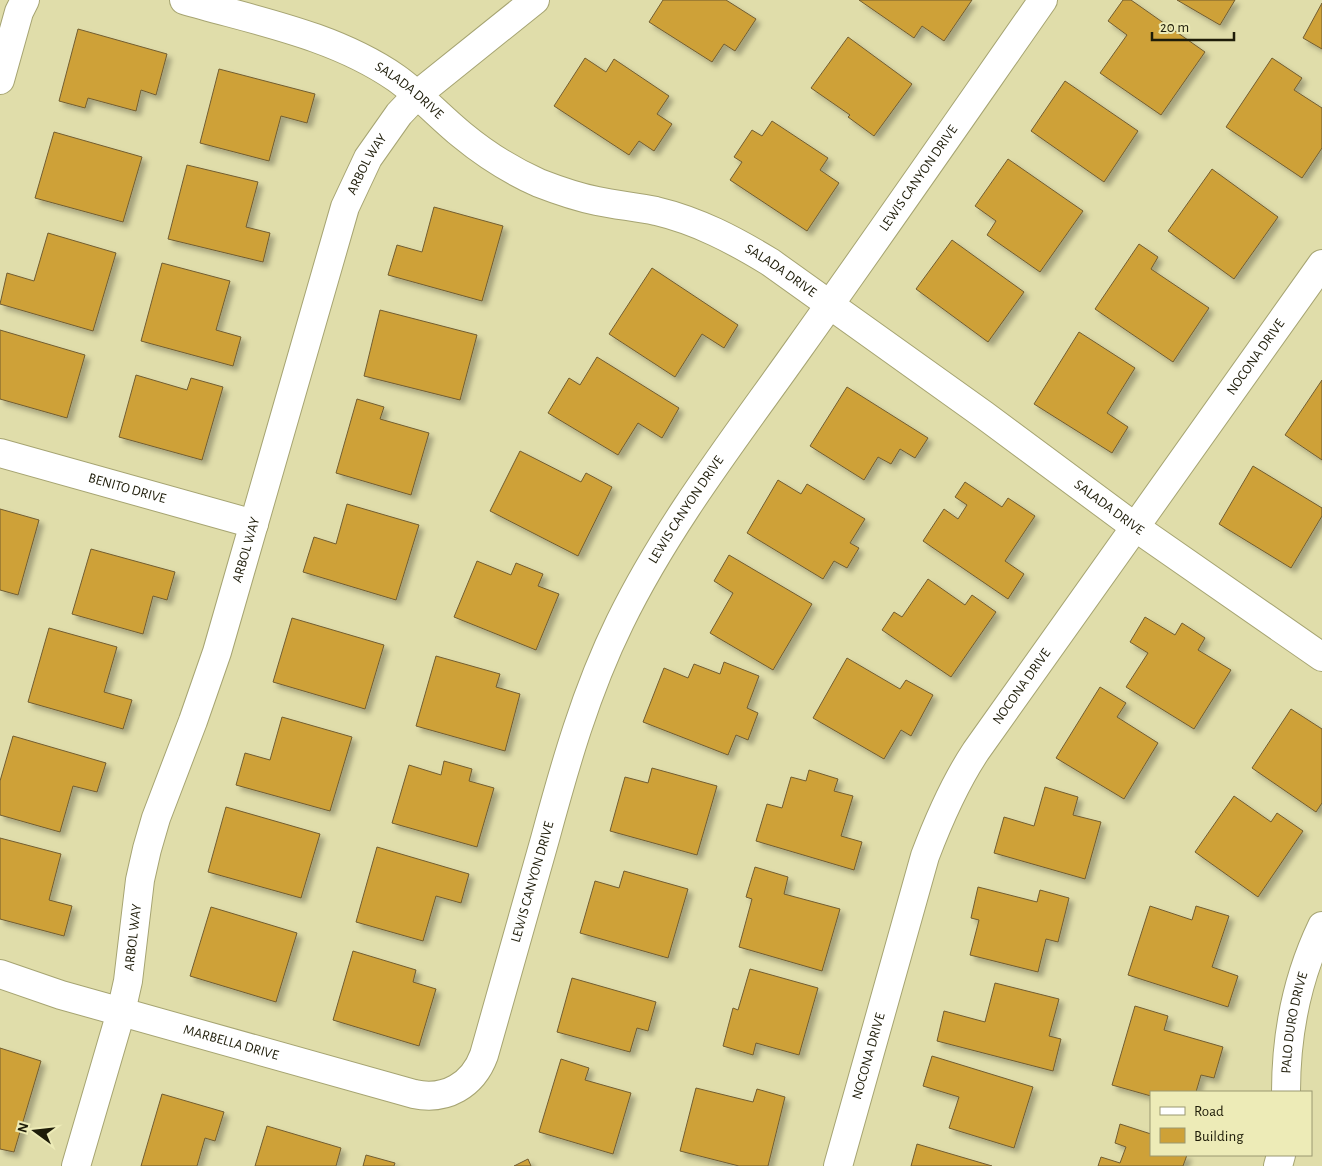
<svg xmlns="http://www.w3.org/2000/svg" width="1322" height="1166" font-family="'Alegreya Sans',sans-serif">
	<style>
		.building { fill: #cea137; stroke: #725d31; filter: url(#shadow) }
		.lines { fill: none; stroke-linecap: round; stroke-linejoin: round }
		.minor-casing { stroke: #a6a472; stroke-width: 30 }
		.minor { stroke: #fff; stroke-width: 28 }
		.labels { text-anchor: middle; dominant-baseline: central; stroke-width: 4.5; stroke-linejoin: round; paint-order: stroke }
		.street-label { font-size: 14px; fill: #1e1c09; stroke: #edebb7 }
	</style>
	<defs>
		<filter id="shadow"><feDropShadow dx="4.5" dy="4.5" stdDeviation="2.5" flood-color="#0004"/></filter>
	</defs>
	<rect width="100%" height="100%" fill="#e0ddaa"/>
	<path class="building" d="M663,0H726L756,19L735,51L724,44L712,62L649,22Z
		M859,0H972L944,41L922,26L914,38Z
		M1123,0H1131L1205,52L1161,115L1100,73L1127,35L1108,21Z
		M1177,0H1235L1220,25Z
		M1322,3V49L1303,38Z
		M78,29L167,54L156,95L141,90L136,111L88,98L85,108L59,101Z
		M848,37L912,84L874,136L848,117L850,115L811,88Z
		M585,58L606,72L614,59L669,96L657,114L672,124L654,151L639,141L629,155L554,106Z
		M1272,58L1302,78L1294,90L1322,108V148L1302,178L1226,127Z
		M219,69L315,94L307,123L281,116L269,161L200,143Z
		M1065,81L1138,131L1104,182L1031,131Z
		M772,121L828,158L820,170L839,183L807,231L730,180L742,162L734,157L752,130L762,136Z
		M54,132L142,157L123,222L35,198Z
		M1008,159L1083,211L1040,272L987,235L996,221L975,206Z
		M187,165L258,182L246,227L270,233L263,262L168,239Z
		M1212,169L1278,217L1234,279L1168,231Z
		M434,207L503,226L482,301L388,275L397,245L422,252Z
		M48,233L116,253L93,331L0,304L7,273L34,281Z
		M952,240L1024,292L988,342L916,289Z
		M1139,244L1158,257L1151,269L1209,308L1173,362L1095,309Z
		M162,263L230,281L216,330L241,337L233,366L141,341Z
		M652,268L738,325L724,348L702,334L675,377L609,334Z
		M380,310L477,335L460,400L364,376Z
		M0,330L85,355L67,418L0,399Z
		M1079,332L1135,368L1107,413L1128,427L1112,453L1034,404Z
		M597,357L679,408L662,438L638,423L618,455L548,413L569,378L580,385Z
		M136,375L187,390L191,378L223,387L202,460L119,437Z
		M1322,380V460L1285,435Z
		M847,387L928,438L915,458L900,449L891,464L878,457L864,480L810,446Z
		M357,399L384,407L380,419L429,433L411,495L336,473Z
		M520,451L581,482L586,473L612,487L578,556L490,511Z
		M1253,466L1322,508V516L1291,568L1219,524Z
		M778,480L801,494L807,484L865,519L850,543L859,548L847,568L834,561L823,579L747,533Z
		M965,482L1002,507L1008,498L1035,516L1005,561L1024,574L1008,599L923,541L944,509L958,519L967,505L955,497Z
		M347,504L419,525L396,600L303,572L314,537L336,544Z
		M0,509L39,520L18,595L0,590Z
		M91,549L175,572L167,600L153,596L143,634L72,614Z
		M729,555L812,604L773,670L710,633L733,593L714,581Z
		M477,561L511,575L516,563L543,574L538,586L559,594L536,650L454,617Z
		M928,579L965,605L972,595L996,612L951,677L882,630L894,612L902,617Z
		M1145,617L1175,635L1182,623L1205,638L1198,650L1231,670L1194,729L1126,687L1148,653L1130,642Z
		M292,618L384,645L365,709L273,682Z
		M49,628L117,647L104,692L132,700L123,729L28,702Z
		M436,656L500,674L496,687L520,694L505,751L416,726Z
		M847,658L900,689L906,680L933,695L911,736L901,730L884,759L813,718Z
		M724,662L759,676L747,708L758,713L748,740L736,735L728,755L643,722L664,668L688,678L694,664L720,674Z
		M1100,687L1126,703L1117,717L1158,743L1124,799L1056,758Z
		M1291,709L1322,729V803L1316,812L1252,768Z
		M282,717L352,737L330,811L236,785L245,753L270,760Z
		M13,736L106,763L97,792L73,786L60,832L0,815V781Z
		M444,761L472,769L469,781L494,788L477,847L392,823L409,765L441,775Z
		M652,768L717,786L697,855L610,831L625,777L648,783Z
		M809,770L838,779L834,791L853,796L841,836L862,842L854,870L756,841L767,804L782,808L791,777L806,781Z
		M1045,787L1078,797L1073,815L1101,822L1085,879L994,853L1004,817L1034,826Z
		M1234,796L1271,822L1277,813L1303,831L1258,897L1195,852Z
		M226,807L320,834L301,898L208,872Z
		M0,838L61,854L49,900L72,906L64,936L0,919Z
		M377,847L469,874L461,903L436,896L423,941L356,922Z
		M755,867L788,877L784,894L840,909L822,971L739,947L752,899L746,897Z
		M624,871L688,889L668,958L580,933L595,881L619,888Z
		M978,887L1037,902L1040,890L1069,898L1058,942L1046,939L1038,972L970,955L979,920L971,918Z
		M1150,906L1192,920L1196,906L1229,916L1212,967L1238,976L1228,1007L1128,975Z
		M211,907L297,933L276,1002L190,976Z
		M353,951L416,970L413,982L436,989L419,1046L333,1020Z
		M750,969L818,988L799,1055L756,1043L753,1055L723,1046L733,1008L738,1010Z
		M572,978L656,1002L648,1031L637,1028L630,1052L557,1032Z
		M995,983L1059,999L1049,1036L1061,1039L1053,1071L937,1041L944,1011L985,1022Z
		M1135,1006L1168,1016L1164,1030L1223,1047L1214,1078L1201,1075L1196,1092H1151V1096L1112,1085Z
		M0,1048L41,1061L14,1152L0,1149Z
		M932,1056L1033,1087L1014,1148L949,1128L959,1097L923,1086Z
		M561,1059L589,1068L585,1080L631,1093L613,1154L539,1132Z
		M696,1088L753,1102L757,1089L785,1097L768,1166H739L680,1151Z
		M162,1094L224,1112L215,1141L205,1138L197,1166H141Z
		M1120,1124L1151,1134V1155H1187L1183,1166H1098L1101,1157L1120,1163L1126,1147L1115,1143Z
		M267,1126L341,1148L336,1166H255Z
		M917,1144L992,1166H911Z
		M366,1155L395,1163L394,1166H363Z
		M528,1159L531,1166H514Z"/>
	<g class="lines">
		<g class="minor-casing">
			<g id="minor">
				<path id="s1" d="M184,0C256,21 334,35 396,78C420,95 440,117 462,135C485,154 512,171 539,183C557,190 577,197 597,201C616,205 637,207 656,211C698,221 734,240 770,262L984,415L1135,527L1322,657"/>
				<path d="M0,80L19,12L25,0"/>
				<path id="s2" d="M0,453L254,524"/>
				<path id="s3" d="M0,974L61,995L414,1094C446,1101 473,1085 484,1055C504,983 524,911 545,839C565,765 586,691 620,622C668,524 736,437 799,348C881,233 962,116 1043,0"/>
				<path id="s4" d="M1286,1092C1286,1035 1297,978 1322,926"/>
				<path id="s5" d="M76,1166L121,1012L128,981L140,880L147,849L156,818L193,721L217,652L345,207L368,158L399,114L418,94L535,0"/>
				<path id="s6" d="M838,1166L925,856C939,819 954,784 976,751L1322,264"/>
				<path d="M1278,1166L1281,1155"/>
			</g>
		</g>
		<use href="#minor" class="minor"/>
	</g>
	<g class="labels">
		<g class="street-label">
			<text stroke="none"><textPath href="#s1" startOffset="245">SALADA DRIVE</textPath></text>
			<text stroke="none"><textPath href="#s5" startOffset="1046">ARBOL WAY</textPath></text>
			<text stroke="none"><textPath href="#s3" startOffset="1509">LEWIS CANYON DRIVE</textPath></text>
			<text stroke="none"><textPath href="#s1" startOffset="665">SALADA DRIVE</textPath></text>
			<text stroke="none"><textPath href="#s6" startOffset="922">NOCONA DRIVE</textPath></text>
			<text stroke="none"><textPath href="#s2" startOffset="132">BENITO DRIVE</textPath></text>
			<text stroke="none"><textPath href="#s1" startOffset="1070">SALADA DRIVE</textPath></text>
			<text stroke="none"><textPath href="#s3" startOffset="1104">LEWIS CANYON DRIVE</textPath></text>
			<text stroke="none"><textPath href="#s5" startOffset="641">ARBOL WAY</textPath></text>
			<text stroke="none"><textPath href="#s6" startOffset="518">NOCONA DRIVE</textPath></text>
			<text stroke="none"><textPath href="#s3" startOffset="699">LEWIS CANYON DRIVE</textPath></text>
			<text stroke="none"><textPath href="#s5" startOffset="236">ARBOL WAY</textPath></text>
			<text stroke="none"><textPath href="#s4" startOffset="70">PALO DURO DRIVE</textPath></text>
			<text stroke="none"><textPath href="#s3" startOffset="241">MARBELLA DRIVE</textPath></text>
			<text stroke="none"><textPath href="#s6" startOffset="114">NOCONA DRIVE</textPath></text>
		</g>
	</g>
	<rect x="1150" y="1091" width="162" height="65" fill="#edebb7" stroke="#9a9871"/>
	<rect x="1160" y="1107" width="25" height="8" fill="#ffffff" stroke="#9a9871"/>
	<text x="1194" y="1116" font-size="15" fill="#1e1c09">Road</text>
	<rect x="1160" y="1128" width="25" height="15" fill="#cea137" stroke="#9a9871"/>
	<text x="1194" y="1141" font-size="15" fill="#1e1c09">Building</text>
	<g transform="translate(35 1131) rotate(285)" stroke="#edebb7" stroke-width="4" paint-order="stroke">
	<path d="M0-4L9 19L0 12L-9 19Z" fill="#1e1c09"/>
	<text y="-8" font-size="14" font-weight="bold" text-anchor="middle" fill="#1e1c09">N</text>
	</g>
	<path d="M1152 32v8h82v-8" fill="none" stroke="#1e1c09" stroke-width="2.5"/>
	<text x="1160" y="32" font-size="15" fill="#1e1c09" stroke="#edebb7" stroke-width="4" paint-order="stroke">20 m</text>
</svg>
